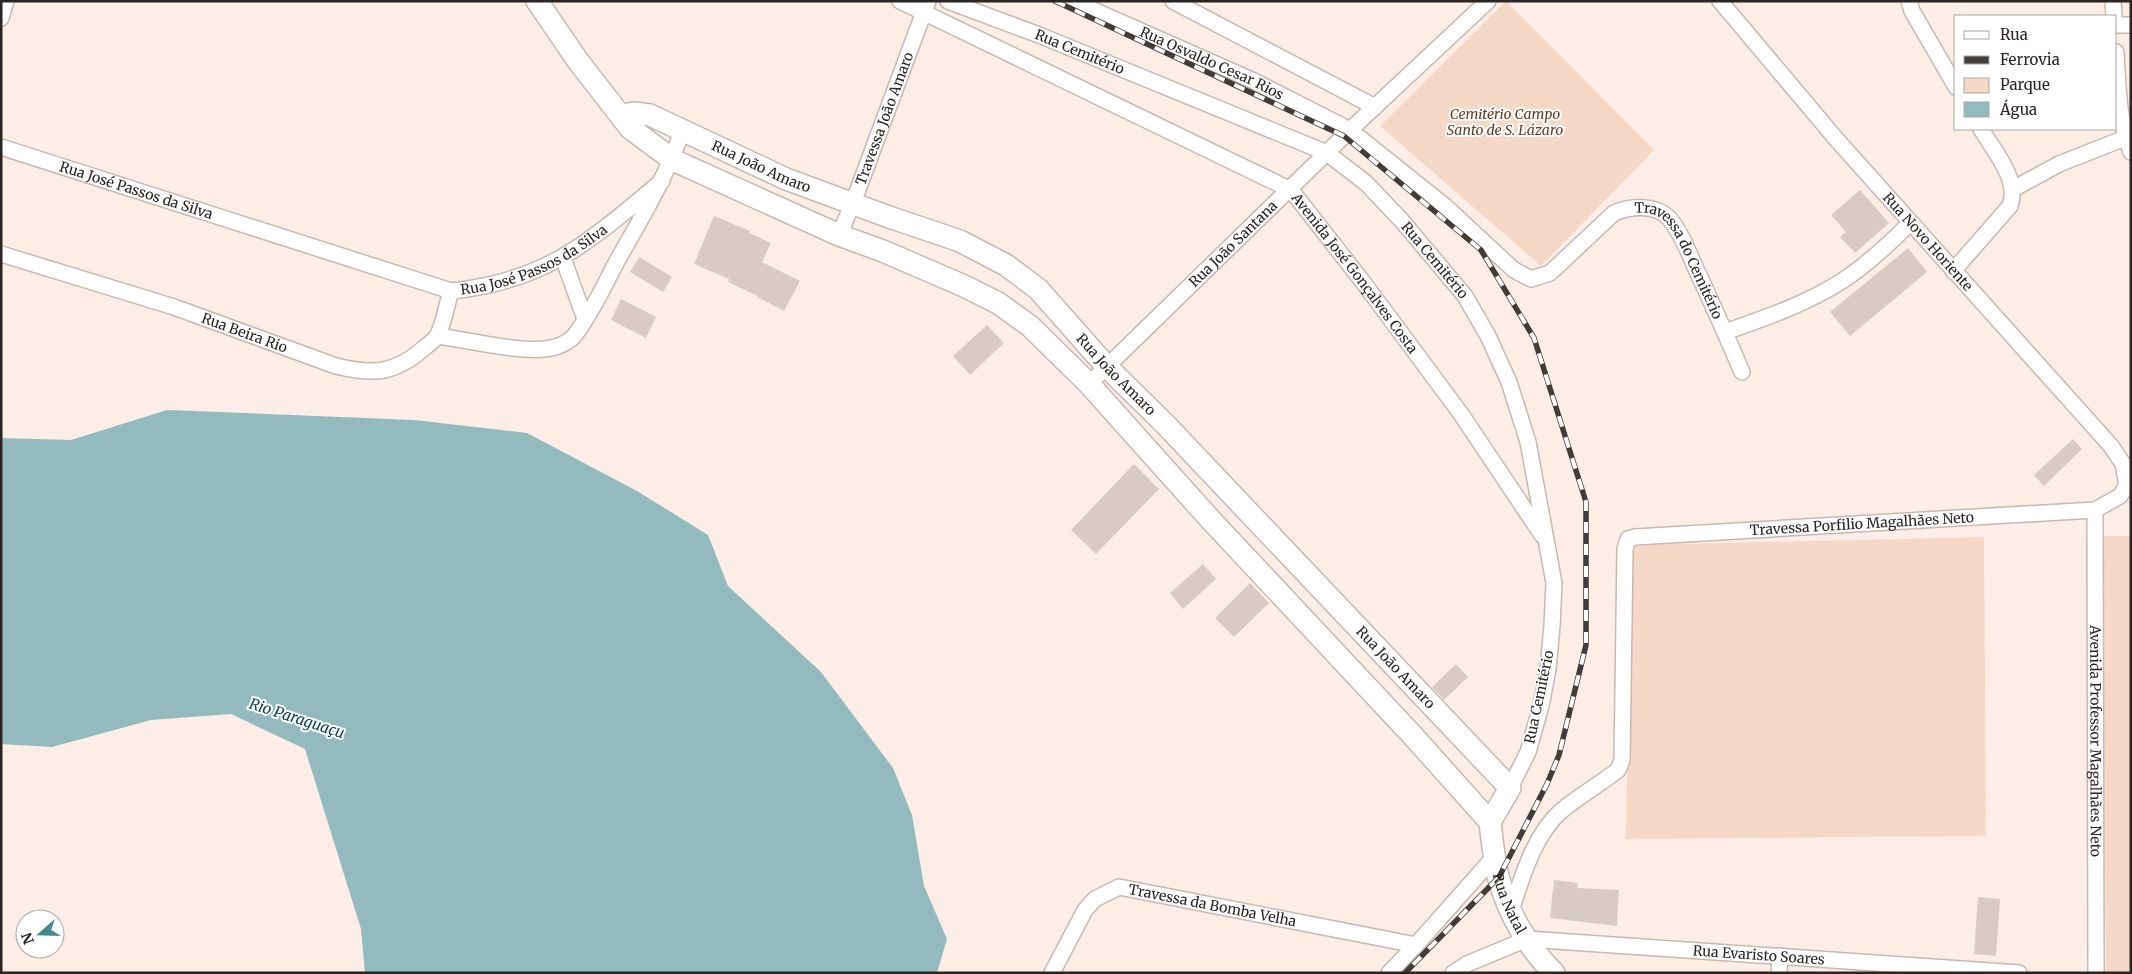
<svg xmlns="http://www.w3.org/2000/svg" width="2132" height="974" font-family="Merriweather,serif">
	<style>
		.green { fill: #f5d8c6 }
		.water { fill: #93bbbe }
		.building { fill: #d8cbc3 }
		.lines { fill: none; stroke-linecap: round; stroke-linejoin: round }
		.street-casing { stroke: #c7b9b1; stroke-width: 18 }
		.secondary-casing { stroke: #c7b9b1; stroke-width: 24 }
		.street { stroke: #fff; stroke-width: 15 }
		.secondary { stroke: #fff; stroke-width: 21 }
		.rail-casing { stroke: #423c38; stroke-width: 5.5 }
		.rail { stroke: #fff; stroke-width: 4; stroke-dasharray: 11; stroke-linecap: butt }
		.labels { text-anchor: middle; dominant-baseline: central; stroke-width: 4; stroke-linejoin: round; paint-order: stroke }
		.street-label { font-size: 14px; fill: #2a2522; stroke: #fff }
		.park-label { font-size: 14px; font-style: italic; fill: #663b1f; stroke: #fff }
		.water-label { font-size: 15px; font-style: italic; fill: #07454a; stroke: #fff }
	</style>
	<rect width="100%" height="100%" fill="#fceee6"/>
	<path class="green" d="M1506,1L1654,150L1541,266L1380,126Z
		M2103,536H2131V973H2106Z
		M1984,537L1986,836L1626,839L1631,545Z"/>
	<path class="water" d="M167,410L414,420L527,433L637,491L708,535L728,586L821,672L893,768L912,815L924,886L947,939L937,973H365L361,929L305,749L231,714L151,720L52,747L1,744V438L71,440Z"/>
	<path class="building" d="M1860,190L1889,223L1855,253L1840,237L1846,232L1831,215Z
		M714,216L750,231L749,233L771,243L762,262L800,281L784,311L757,297L758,296L728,282L729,279L694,264Z
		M1908,248L1927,272L1850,336L1830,312Z
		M639,257L672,277L663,292L630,272Z
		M621,299L656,317L646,338L611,320Z
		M987,325L1004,343L970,375L953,356Z
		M2073,439L2082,449L2044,486L2034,475Z
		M1134,464L1159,489L1096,554L1071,530Z
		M1203,564L1216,579L1183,609L1170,593Z
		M1250,583L1269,603L1234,637L1215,618Z
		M1456,664L1468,677L1444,700L1432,687Z
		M1554,880L1578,883L1577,888L1619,890L1617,926L1550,918Z
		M1978,897L2000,899L1996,956L1974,954Z"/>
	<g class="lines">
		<g class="street-casing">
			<g id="street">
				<path id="s1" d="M900,1L1291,190L1363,282L1461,414L1542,535"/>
				<path id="s2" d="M948,1L1039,35L1327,153L1366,183L1402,221L1465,296L1488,336L1509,382L1528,442L1554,583L1552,626L1548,669L1541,706L1528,752L1510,788"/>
				<path id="s3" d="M1073,1L1254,81L1350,130L1445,206L1514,270L1531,279L1550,273L1614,213C1631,206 1655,204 1669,218C1681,232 1689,253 1696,269C1712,303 1727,337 1742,372"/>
				<path d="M1173,1L1375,107"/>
				<path id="s4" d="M1720,1L1837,140L2111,446L2123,464L2127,485"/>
				<path d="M1909,1L1912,11L1956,87"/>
				<path d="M2113,1L2114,16"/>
				<path d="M1,18L6,1"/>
				<path d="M2116,25H2131"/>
				<path d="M2116,52C2118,85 2118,120 2131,152"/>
				<path id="s5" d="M1,147L451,291C548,281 590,241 662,181"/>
				<path d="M2013,189L2059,164L2125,138"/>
				<path id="s6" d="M839,235L853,203L928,1"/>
				<path id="s7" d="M1,254L174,307L336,366C373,375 394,374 423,349C427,345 434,341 437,336C443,327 447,303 451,291"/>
				<path d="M563,258L585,319"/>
				<path d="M1953,271L2010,206C2020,180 1994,151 1981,129"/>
				<path d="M1725,332C1765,318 1806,304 1842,281C1867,265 1889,244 1910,223"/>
				<path d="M438,336C467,340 524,354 551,348C558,347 569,342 574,336C590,316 604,286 616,263C640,220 666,178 682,131"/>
				<path id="s8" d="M1089,384L1350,130L1488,1"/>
				<path id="s9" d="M2095,510L2096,973"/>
				<path id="s10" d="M1511,911C1522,877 1534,835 1561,811C1579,796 1600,784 1618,770L1622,760L1625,549L1628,539L1635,537L2095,510L2120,496L2127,485"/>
				<path id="s11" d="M1052,973L1085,910L1095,899L1119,887L1416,945"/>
				<path d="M1389,973L1416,945L1495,856"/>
				<path id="s12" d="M1453,973L1467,964L1527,939L2019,973"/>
				<path d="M1779,973L1780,956"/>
			</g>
		</g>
		<g class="secondary-casing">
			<g id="secondary">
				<path d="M537,1L578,61L630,128L673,160L839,235L883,251L964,286L998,303L1030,326L1089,384L1209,518L1414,737L1490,822"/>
				<path id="s13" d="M622,115L634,113L650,115L786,179L889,217L960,241L1006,265L1038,289L1107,367L1165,424L1510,788L1490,822"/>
				<path id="s14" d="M1490,822C1492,840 1494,859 1498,876C1507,911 1528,948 1554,973"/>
			</g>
		</g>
		<use href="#street" class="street"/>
		<use href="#secondary" class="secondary"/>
		<g class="rail-casing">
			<path id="rail" d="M1055,1L1344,136L1481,250L1534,338L1586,502V645L1559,755L1547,784L1499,877L1405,973"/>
		</g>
		<use href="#rail" class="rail"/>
	</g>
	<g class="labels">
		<g class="street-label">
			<text stroke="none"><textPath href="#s2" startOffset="141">Rua Cemitério</textPath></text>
			<text stroke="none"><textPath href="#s3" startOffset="152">Rua Osvaldo Cesar Rios</textPath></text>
			<text stroke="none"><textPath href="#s6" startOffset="125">Travessa João Amaro</textPath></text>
			<text stroke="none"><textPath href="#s13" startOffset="151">Rua João Amaro</textPath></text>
			<text stroke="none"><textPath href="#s5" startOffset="142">Rua José Passos da Silva</textPath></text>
			<text stroke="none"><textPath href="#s4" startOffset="318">Rua Novo Horiente</textPath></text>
			<text stroke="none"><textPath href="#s8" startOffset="201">Rua João Santana</textPath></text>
			<text stroke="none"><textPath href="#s5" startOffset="562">Rua José Passos da Silva</textPath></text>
			<text stroke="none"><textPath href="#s2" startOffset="561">Rua Cemitério</textPath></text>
			<text stroke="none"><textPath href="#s3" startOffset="744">Travessa do Cemitério</textPath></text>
			<text stroke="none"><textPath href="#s1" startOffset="539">Avenida José Gonçalves Costa</textPath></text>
			<text stroke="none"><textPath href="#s7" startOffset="256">Rua Beira Rio</textPath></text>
			<text stroke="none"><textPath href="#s13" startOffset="571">Rua João Amaro</textPath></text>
			<text stroke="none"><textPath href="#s10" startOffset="650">Travessa Porfilio Magalhães Neto</textPath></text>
			<text stroke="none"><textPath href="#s13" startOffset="976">Rua João Amaro</textPath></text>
			<text transform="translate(1539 697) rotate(-78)">Rua Cemitério</text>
			<text stroke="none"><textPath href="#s9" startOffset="231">Avenida Professor Magalhães Neto</textPath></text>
			<text stroke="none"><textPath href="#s14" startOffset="84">Rua Natal</textPath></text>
			<text stroke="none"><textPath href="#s11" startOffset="208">Travessa da Bomba Velha</textPath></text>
			<text stroke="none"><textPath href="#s12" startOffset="314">Rua Evaristo Soares</textPath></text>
		</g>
		<g class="park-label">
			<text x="1505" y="114">Cemitério Campo<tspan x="1505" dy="16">Santo de S. Lázaro</tspan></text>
		</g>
		<g class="water-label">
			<text transform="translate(297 718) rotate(18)">Rio Paraguaçu</text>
		</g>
	</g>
	<rect width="2132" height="974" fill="none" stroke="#2a2522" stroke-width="5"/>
	<rect x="1954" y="15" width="162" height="115" fill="#ffffff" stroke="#aaa8a7"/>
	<rect x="1964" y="31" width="25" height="8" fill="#ffffff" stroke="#aaa8a7"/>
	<text x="2000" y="40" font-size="15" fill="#2a2522">Rua</text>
	<rect x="1964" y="56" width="25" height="8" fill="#423c38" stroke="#aaa8a7"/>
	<text x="2000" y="65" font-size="15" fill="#2a2522">Ferrovia</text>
	<rect x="1964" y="78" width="25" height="15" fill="#f5d8c6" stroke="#aaa8a7"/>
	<text x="2000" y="90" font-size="15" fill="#2a2522">Parque</text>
	<rect x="1964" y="102" width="25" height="15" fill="#93bbbe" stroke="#aaa8a7"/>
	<text x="2000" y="115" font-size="15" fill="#2a2522">Água</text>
	<g transform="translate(40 934) rotate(250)"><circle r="24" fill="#ffffff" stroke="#aaa8a7"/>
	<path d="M0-4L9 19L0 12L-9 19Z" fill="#438a90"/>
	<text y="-8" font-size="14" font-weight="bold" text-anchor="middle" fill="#2a2522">N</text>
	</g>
</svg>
